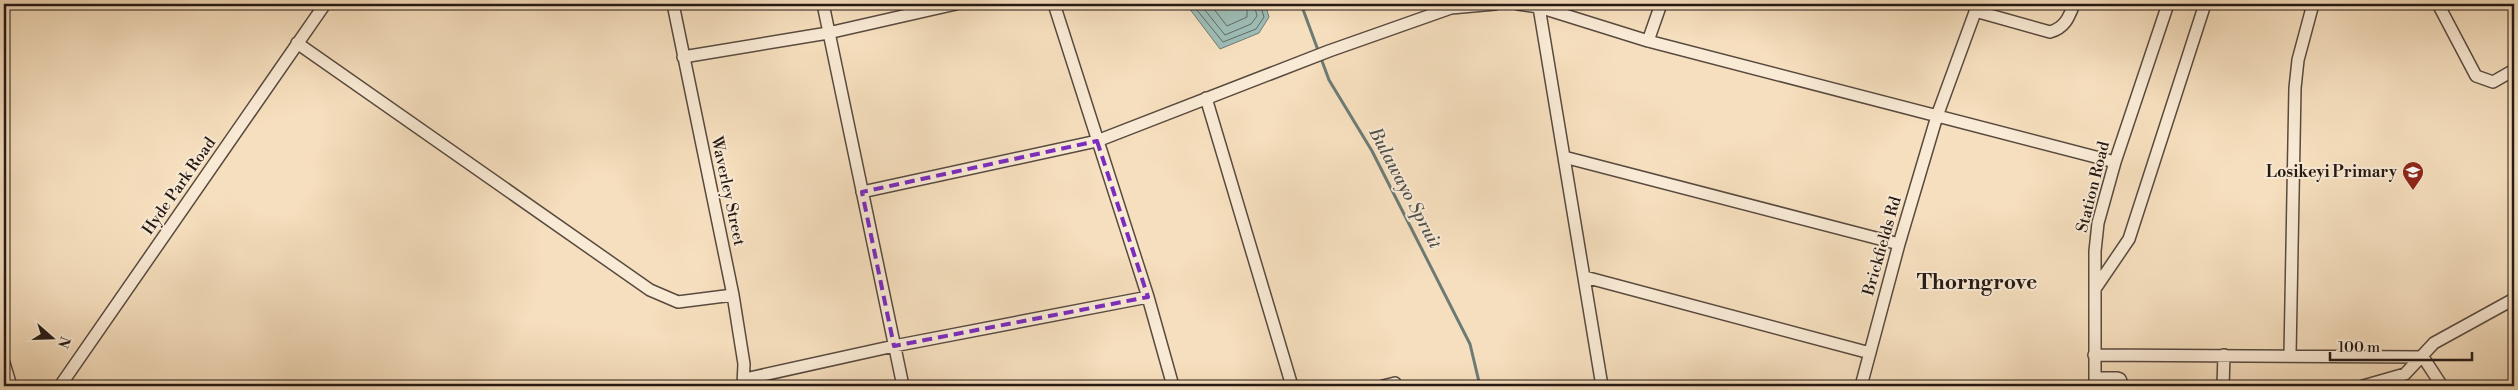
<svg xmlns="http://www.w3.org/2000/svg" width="2518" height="390" font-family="'Libre Bodoni',serif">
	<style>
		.water { fill: #9dbcb5; stroke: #6d7b75 }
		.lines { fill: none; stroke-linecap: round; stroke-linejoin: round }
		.shore { stroke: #616a65; stroke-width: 1 }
		.stream { stroke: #6d7b75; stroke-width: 3 }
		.minor-casing { stroke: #594a3f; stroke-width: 14 }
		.minor { stroke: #f9ead5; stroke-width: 11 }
		.marked { fill: none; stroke: #7b2cbf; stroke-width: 4; stroke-dasharray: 10 6; stroke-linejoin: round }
		.labels { text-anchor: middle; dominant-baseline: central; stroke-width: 4; stroke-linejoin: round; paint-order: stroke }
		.poi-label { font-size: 16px; font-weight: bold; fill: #251915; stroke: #f9ead5; text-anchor: end }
		.street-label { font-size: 16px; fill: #251915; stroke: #f9ead5 }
		.water-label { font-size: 18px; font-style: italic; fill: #4f524d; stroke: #f9ead5 }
		.district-label { font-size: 21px; font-weight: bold; fill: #251915; stroke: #f9ead5 }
	</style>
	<rect width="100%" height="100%" fill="#f6dfbe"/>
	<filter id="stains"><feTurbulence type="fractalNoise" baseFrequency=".004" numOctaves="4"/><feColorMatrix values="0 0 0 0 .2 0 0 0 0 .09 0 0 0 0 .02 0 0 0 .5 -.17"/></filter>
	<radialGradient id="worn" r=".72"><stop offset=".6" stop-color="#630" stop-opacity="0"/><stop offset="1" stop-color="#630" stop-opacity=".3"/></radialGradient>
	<path class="water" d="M1186,4H1265L1269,17L1259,33L1220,49Z"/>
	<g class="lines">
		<path class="shore" d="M1192,4L1223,42L1256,29L1264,17L1260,4
			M1200,4L1225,35L1251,24L1257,16L1254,4
			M1210,4L1227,26L1247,17V4"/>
		<path class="stream" d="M1301,4L1329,80L1372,151L1470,344L1480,386"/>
		<g class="minor-casing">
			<path id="minor" d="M673,4L733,295L744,364L743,385
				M823,4L903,386
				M1054,4L1148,297L1173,386
				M1518,4L1539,7L1648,41L2115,162
				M2438,4L2476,76L2493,82L2514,70
				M1539,7L1602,386
				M1975,11L2050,32C2065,28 2069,17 2074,4
				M1648,41L1661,4
				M297,43L650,290L678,302L733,295
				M683,57L828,33L956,4
				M1206,98L1292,386
				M1564,157L1899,244
				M862,192L1097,141L1329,51L1451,8L1495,4
				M1585,277L1870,353
				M2095,289L2129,239L2205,4
				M2094,355L2423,357L2442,386
				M2290,355L2295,88L2298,60L2313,4
				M4,363L11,386
				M2095,378H2117L2120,379L2123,386
				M745,379L894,346L1148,297
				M60,386L325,4
				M1383,386L1395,383
				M1861,386L1899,244L1937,116L1978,4
				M2095,386V251L2098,223L2115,162L2168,4
				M2223,386L2224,355
				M2363,386L2405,374L2434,343L2514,299"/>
		</g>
		<use href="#minor" class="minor"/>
	</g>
	<path class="marked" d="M1097,141L1148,297L894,346L862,192Z"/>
	<defs>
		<g id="school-pin" transform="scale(1.125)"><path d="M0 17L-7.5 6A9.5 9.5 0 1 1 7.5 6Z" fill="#8f2418" stroke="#f9ead5"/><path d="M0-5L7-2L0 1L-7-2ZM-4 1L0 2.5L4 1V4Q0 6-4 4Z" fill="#fff"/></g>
	</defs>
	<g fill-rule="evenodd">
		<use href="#school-pin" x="2413" y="172"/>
	</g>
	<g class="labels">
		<g class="poi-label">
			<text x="2397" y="172">Losikeyi Primary</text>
		</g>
		<g class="street-label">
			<text transform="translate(179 186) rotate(-55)">Hyde Park Road</text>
			<text transform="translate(2093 187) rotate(-76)">Station Road</text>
			<text transform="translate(728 191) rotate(78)">Waverley Street</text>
			<text transform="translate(1882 246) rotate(-74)">Brickfields Rd</text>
		</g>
		<g class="water-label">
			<text transform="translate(1405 188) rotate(62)">Bulawayo Spruit</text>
		</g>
		<g class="district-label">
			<text x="1977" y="283">Thorngrove</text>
		</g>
	</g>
	<rect width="2518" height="390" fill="none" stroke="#f6dfbe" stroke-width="20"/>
	<rect x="5" y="5" width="2508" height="380" fill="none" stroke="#251915" stroke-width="2.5"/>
	<rect x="10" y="10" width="2498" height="370" fill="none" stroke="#251915"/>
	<g transform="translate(52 338) rotate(110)" stroke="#f9ead5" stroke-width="4" paint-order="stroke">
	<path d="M0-4L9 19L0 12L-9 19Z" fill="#251915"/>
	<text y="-8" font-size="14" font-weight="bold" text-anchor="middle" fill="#251915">N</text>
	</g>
	<path d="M2330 352v8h142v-8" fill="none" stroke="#251915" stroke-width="2.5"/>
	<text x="2338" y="352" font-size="15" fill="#251915" stroke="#f9ead5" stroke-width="4" paint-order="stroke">100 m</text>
	<rect width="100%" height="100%" filter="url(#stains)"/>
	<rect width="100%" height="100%" fill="url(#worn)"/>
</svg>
